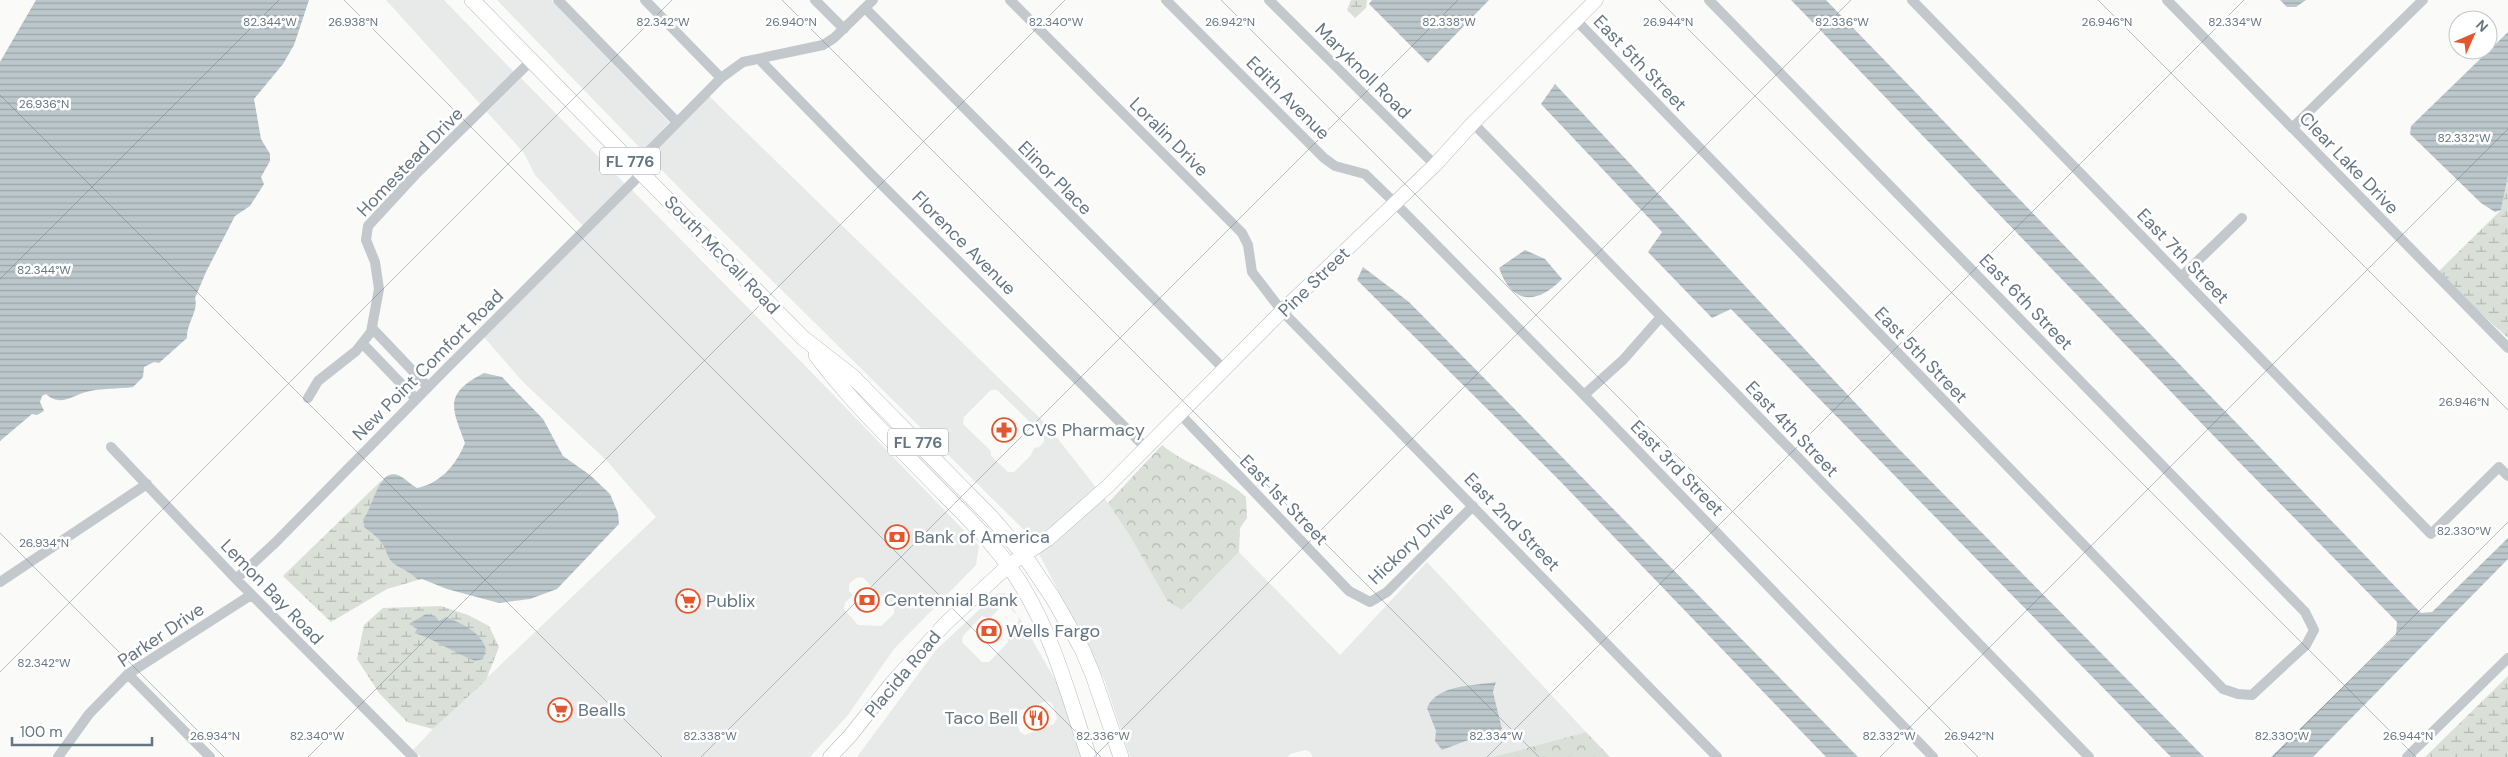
<svg xmlns="http://www.w3.org/2000/svg" width="2508" height="757" font-family="'DM Sans',sans-serif">
	<style>
		.built { fill: #e8e9e9; fill-rule: evenodd }
		.forest { fill: url(#forest-crowns) }
		.wetland { fill: url(#wetland-marsh); fill-rule: evenodd }
		.water { fill: url(#water-rules) }
		.lines { fill: none; stroke-linecap: round; stroke-linejoin: round }
		.secondary-casing { stroke: #b3babf; stroke-width: 15 }
		.primary-casing { stroke: #b5babe; stroke-width: 16 }
		.street { stroke: #c3c8cc; stroke-width: 10 }
		.secondary { stroke: #fff; stroke-width: 14 }
		.primary { stroke: #fff; stroke-width: 15 }
		.ticks { fill: none; stroke: #657683; stroke-width: 1; stroke-opacity: 0.45 }
		.labels { text-anchor: middle; dominant-baseline: central; stroke-width: 5; stroke-linejoin: round; paint-order: stroke }
		.shield { fill: #fff; stroke: #939fa8; stroke-width: 1 }
		.shield-label { font-size: 16px; font-weight: bold; fill: #657683 }
		.street-label { font-size: 18px; fill: #657683; stroke: #fff }
		.poi-label { font-size: 18px; fill: #657683; stroke: #fff; text-anchor: start }
		.ticks-label { font-size: 12px; text-anchor: middle; fill: #657683; stroke: #fff; stroke-width: 5; stroke-linejoin: round; paint-order: stroke }
	</style>
	<defs>
		<pattern id="forest-crowns" width="20" height="18" patternUnits="userSpaceOnUse" patternTransform="scale(1.25)"><rect width="20" height="18" fill="#dadfd7"/><path d="M2 6a3 3 0 1 1 6 0M12 15a3 3 0 1 1 6 0" fill="none" stroke="#b4b9b4"/></pattern>
		<pattern id="wetland-marsh" width="20" height="14" patternUnits="userSpaceOnUse" patternTransform="scale(1.25)"><rect width="20" height="14" fill="#dadfd7"/><path d="M1 5h8M5 5V1M11 12h8M15 12V8" fill="none" stroke="#b4b9b4"/></pattern>
		<pattern id="water-rules" width="6" height="5" patternUnits="userSpaceOnUse" patternTransform="scale(1.25)"><rect width="6" height="5" fill="#bbc7cb"/><path d="M0 2.5h6" fill="none" stroke="#9ca6aa"/></pattern>
	</defs>
	<rect width="100%" height="100%" fill="#fafaf8"/>
	<path class="built" d="M386,0H444L514,72L481,105Z
		M497,0H551L669,122L643,151Z
		M521,78L625,184L583,226L535,175L524,153L487,112Z
		M709,96L1047,425L1098,490L1033,543L1023,529L698,207L651,159L652,154ZM991,390H997L1044,436V442L1039,447L1034,448L1031,455L1014,472H1008L991,456V451L963,424L964,417Z
		M632,190L820,381L979,546L976,565L894,649L848,715L810,757H421L413,750L433,729L656,517L606,460L522,381L484,337ZM862,577L894,608V614L881,626L858,625L844,609L845,603L853,595L849,591V584L856,578Z
		M1104,497L1130,536L1168,602L1182,610L1239,552L1340,655L1427,562L1586,732L1493,757H1312L1311,753L1306,750L1290,754L1288,757H1130L1104,679L1038,552ZM1496,685L1493,692L1502,729L1497,734L1479,736L1442,750L1432,720Z
		M1005,593L1017,615L1008,606H1002L990,618L982,616L963,636L962,642L982,662H989L1008,642L1007,634L1018,622L1019,617L1057,683L1083,757H857L936,650L996,594ZM1047,701L1052,703L1057,718L1054,724L1025,735L1020,732L1014,717L1018,711Z"/>
	<path class="forest" d="M1162,445C1189,467 1220,473 1246,497L1247,518L1240,528L1239,552L1182,610L1168,602L1130,536L1108,503Z
		M1586,732L1610,757H1493Z"/>
	<path class="wetland" d="M1351,0H1367L1366,8L1355,18L1347,10Z
		M2508,175V338L2437,273L2501,210Z
		M382,480L368,514L363,519L364,527C371,533 380,538 384,547C387,553 388,559 394,564C403,570 410,572 418,580L387,589L331,622L283,576Z
		M441,606L468,615L489,626L499,647L486,680L433,729L407,722L379,693L357,659L364,625L383,608ZM439,621L468,658C462,652 425,636 416,633L417,628Z
		M2508,676V757H2425Z"/>
	<path class="water" d="M36,0H309L294,45L283,64L254,99L261,139L270,154V161L261,177L264,184L250,206L235,216L206,272L195,298C199,311 186,324 187,338L159,363L154,362L144,367L143,377L133,387C119,389 100,388 86,392C72,396 60,407 46,394L42,396L40,402L44,411L37,415L32,414L0,441V62Z
		M1372,0H1489L1428,63L1369,4Z
		M1791,0H1826L2421,613L2432,612L2508,538V559L2313,757H2271L2396,635L2397,622L2241,464Z
		M2280,0H2306L2296,7H2287Z
		M2508,32V175L2501,210L2495,212L2481,203L2410,134L2411,126Z
		M1555,84L1895,445L2204,757H2171L1731,309L1712,318L1648,252L1662,232L1541,104Z
		M1525,250L1545,259L1562,279C1537,305 1512,305 1499,268Z
		M1363,267L1409,302L1858,757H1826L1560,481L1357,280Z
		M484,373L502,377L543,419L563,456L590,475L610,494L618,513L619,524L557,589L530,599L499,603L447,589L422,579L418,580C410,572 403,570 394,564C388,559 387,553 384,547C380,538 371,533 364,527L363,519C374,508 378,465 400,476C406,479 411,485 417,488C441,483 456,465 465,443C452,408 443,394 484,373Z
		M426,614L435,616L439,621L446,617C461,623 481,632 486,649L483,659L475,661C455,653 436,640 415,633L417,628L409,624Z
		M1496,682L1493,692L1502,729L1497,734L1479,736L1442,750L1435,741L1436,731L1427,708C1437,684 1474,686 1496,682Z"/>
	<g class="lines">
		<g class="secondary-casing">
			<path id="secondary" d="M830,757L850,736L891,684L945,624L1009,565L1048,539L1108,486L1282,311L1435,165L1473,123L1596,0"/>
		</g>
		<g class="primary-casing">
			<path id="primary" d="M472,0L803,338L852,376L991,517L1024,555L1053,598L1082,649L1093,675L1121,757
				M816,355C854,406 901,449 945,495C967,517 990,540 1008,565C1050,622 1067,691 1089,757"/>
		</g>
		<path class="street" d="M558,0L676,121
			M645,0L721,78
			M815,0L844,29
			M1010,0L1242,233L1248,245L1252,272L1282,311L1717,757
			M1166,0L1324,158L1335,166L1365,174L1396,204L1584,395L1933,757
			M1269,0L1435,165
			M1912,0L2431,534L2499,467L2508,476
			M2167,0L2508,348
			M865,8L1224,369
			M1576,20L2223,689L2238,694L2252,695L2306,645L2314,630L2305,612L1709,0
			M760,60L872,175L1146,448
			M1473,123L2089,757
			M2292,128L2423,0
			M2181,277L2242,218
			M372,328L428,387
			M363,344L416,399
			M1584,395L1623,360L1660,318
			M308,398L318,381L356,351L371,332L379,289L375,262L366,240L368,226L415,175L531,61
			M1180,414L1349,591L1370,602L1387,592L1473,506
			M111,447L236,579L413,757
			M236,579L275,543L442,373L642,173L648,152L721,78L743,62L823,45L834,38L873,0
			M0,582L147,484
			M128,674L210,757
			M58,757L89,714L128,674L251,595
			M2407,757L2508,658"/>
		<use href="#secondary" class="secondary"/>
		<use href="#primary" class="primary"/>
	</g>
	<path class="ticks" d="M344,0L1101,757M782,0L1539,757M1221,0L1978,757M1659,0L2416,757M2098,0L2508,410M0,95L662,757M0,279L279,0M0,533L224,757M0,672L672,0M308,757L1065,0M701,757L1458,0M1094,757L1851,0M1487,757L2244,0M1880,757L2508,129M2273,757L2508,522"/>
	<defs>
		<g id="pharmacy-ring" transform="scale(1.25)"><circle r="9.5" fill="#fff" stroke="#e4572e" stroke-width="1.5"/><path d="M-2-6h4v4h4v4h-4v4h-4v-4h-4v-4h4Z" fill="#e4572e"/></g>
		<g id="bank-ring" transform="scale(1.25)"><circle r="9.5" fill="#fff" stroke="#e4572e" stroke-width="1.5"/><path d="M-6-4H6V4H-6ZM0-2.3a2.3 2.3 0 1 0 0 4.6a2.3 2.3 0 1 0 0-4.6Z" fill="#e4572e"/></g>
		<g id="supermarket-ring" transform="scale(1.25)"><circle r="9.5" fill="#fff" stroke="#e4572e" stroke-width="1.5"/><path d="M-6-5.5h2.5l.6 2H6L4.5 2H-2.5L-4.4-4H-6ZM-1.5 3.2a1.3 1.3 0 1 0 .1 0ZM3 3.2a1.3 1.3 0 1 0 .1 0Z" fill="#e4572e"/></g>
		<g id="restaurant-ring" transform="scale(1.25)"><circle r="9.5" fill="#fff" stroke="#e4572e" stroke-width="1.5"/><path d="M-5-6h1v4h1v-4h1v4h1v-4h1v5L-1.5 .5V6h-2V.5L-5-1ZM5-6V6H3V1.5H1.5Q1.5-4 5-6Z" fill="#e4572e"/></g>
	</defs>
	<g fill-rule="evenodd">
		<use href="#pharmacy-ring" x="1004" y="430"/>
		<use href="#bank-ring" x="897" y="537"/>
		<use href="#bank-ring" x="867" y="600"/>
		<use href="#supermarket-ring" x="688" y="601"/>
		<use href="#bank-ring" x="989" y="631"/>
		<use href="#supermarket-ring" x="560" y="710"/>
		<use href="#restaurant-ring" x="1036" y="718"/>
	</g>
	<g class="labels">
		<g class="shield">
			<rect x="600" y="147.5" width="60" height="27" rx="4"/>
			<rect x="888" y="428.5" width="60" height="27" rx="4"/>
		</g>
		<g class="shield-label">
			<text x="630" y="161">FL 776</text>
			<text x="918" y="442">FL 776</text>
		</g>
		<g class="street-label">
			<text transform="translate(1640 63) rotate(46)">East 5th Street</text>
			<text transform="translate(1363 71) rotate(45)">Maryknoll Road</text>
			<text transform="translate(1288 98) rotate(45)">Edith Avenue</text>
			<text transform="translate(1169 137) rotate(45)">Loralin Drive</text>
			<text transform="translate(410 162) rotate(-46)">Homestead Drive</text>
			<text transform="translate(2349 163) rotate(46)">Clear Lake Drive</text>
			<text transform="translate(1055 178) rotate(45)">Elinor Place</text>
			<text transform="translate(964 243) rotate(45)">Florence Avenue</text>
			<text transform="translate(722 255) rotate(46)">South McCall Road</text>
			<text transform="translate(2183 256) rotate(46)">East 7th Street</text>
			<text transform="translate(1314 282) rotate(-44)">Pine Street</text>
			<text transform="translate(2026 302) rotate(46)">East 6th Street</text>
			<text transform="translate(1921 355) rotate(46)">East 5th Street</text>
			<text transform="translate(428 365) rotate(-45)">New Point Comfort Road</text>
			<text transform="translate(1792 429) rotate(46)">East 4th Street</text>
			<text transform="translate(1677 468) rotate(46)">East 3rd Street</text>
			<text transform="translate(1284 500) rotate(46)">East 1st Street</text>
			<text transform="translate(1512 522) rotate(46)">East 2nd Street</text>
			<text transform="translate(1411 543) rotate(-44)">Hickory Drive</text>
			<text transform="translate(272 592) rotate(46)">Lemon Bay Road</text>
			<text transform="translate(161 635) rotate(-34)">Parker Drive</text>
			<text transform="translate(903 674) rotate(-50)">Placida Road</text>
		</g>
		<g class="poi-label">
			<text x="1022" y="430">CVS Pharmacy</text>
			<text x="914" y="537">Bank of America</text>
			<text x="884" y="600">Centennial Bank</text>
			<text x="706" y="601">Publix</text>
			<text x="1006" y="631">Wells Fargo</text>
			<text x="578" y="710">Bealls</text>
			<text x="1018" y="718" text-anchor="end">Taco Bell</text>
		</g>
	</g>
	<g class="ticks-label">
		<text x="270" y="26">82.344°W</text>
		<text x="353" y="26">26.938°N</text>
		<text x="663" y="26">82.342°W</text>
		<text x="791" y="26">26.940°N</text>
		<text x="1056" y="26">82.340°W</text>
		<text x="1230" y="26">26.942°N</text>
		<text x="1449" y="26">82.338°W</text>
		<text x="1668" y="26">26.944°N</text>
		<text x="1842" y="26">82.336°W</text>
		<text x="2107" y="26">26.946°N</text>
		<text x="2235" y="26">82.334°W</text>
		<text x="44" y="108">26.936°N</text>
		<text x="2464" y="142">82.332°W</text>
		<text x="44" y="274">82.344°W</text>
		<text x="2464" y="406">26.946°N</text>
		<text x="2464" y="535">82.330°W</text>
		<text x="44" y="547">26.934°N</text>
		<text x="44" y="667">82.342°W</text>
		<text x="1103" y="740">82.336°W</text>
		<text x="215" y="740">26.934°N</text>
		<text x="317" y="740">82.340°W</text>
		<text x="710" y="740">82.338°W</text>
		<text x="1496" y="740">82.334°W</text>
		<text x="1889" y="740">82.332°W</text>
		<text x="1969" y="740">26.942°N</text>
		<text x="2282" y="740">82.330°W</text>
		<text x="2408" y="740">26.944°N</text>
	</g>
	<g transform="translate(2473 35) rotate(45)"><circle r="24" fill="#ffffff" stroke="#c1c8cd"/>
	<path d="M0-4L9 19L0 12L-9 19Z" fill="#e4572e"/>
	<text y="-8" font-size="14" font-weight="bold" text-anchor="middle" fill="#657683">N</text>
	</g>
	<path d="M12 737v8h140v-8" fill="none" stroke="#657683" stroke-width="2.5"/>
	<text x="20" y="737" font-size="15" fill="#657683" stroke="#ffffff" stroke-width="4" paint-order="stroke">100 m</text>
</svg>
